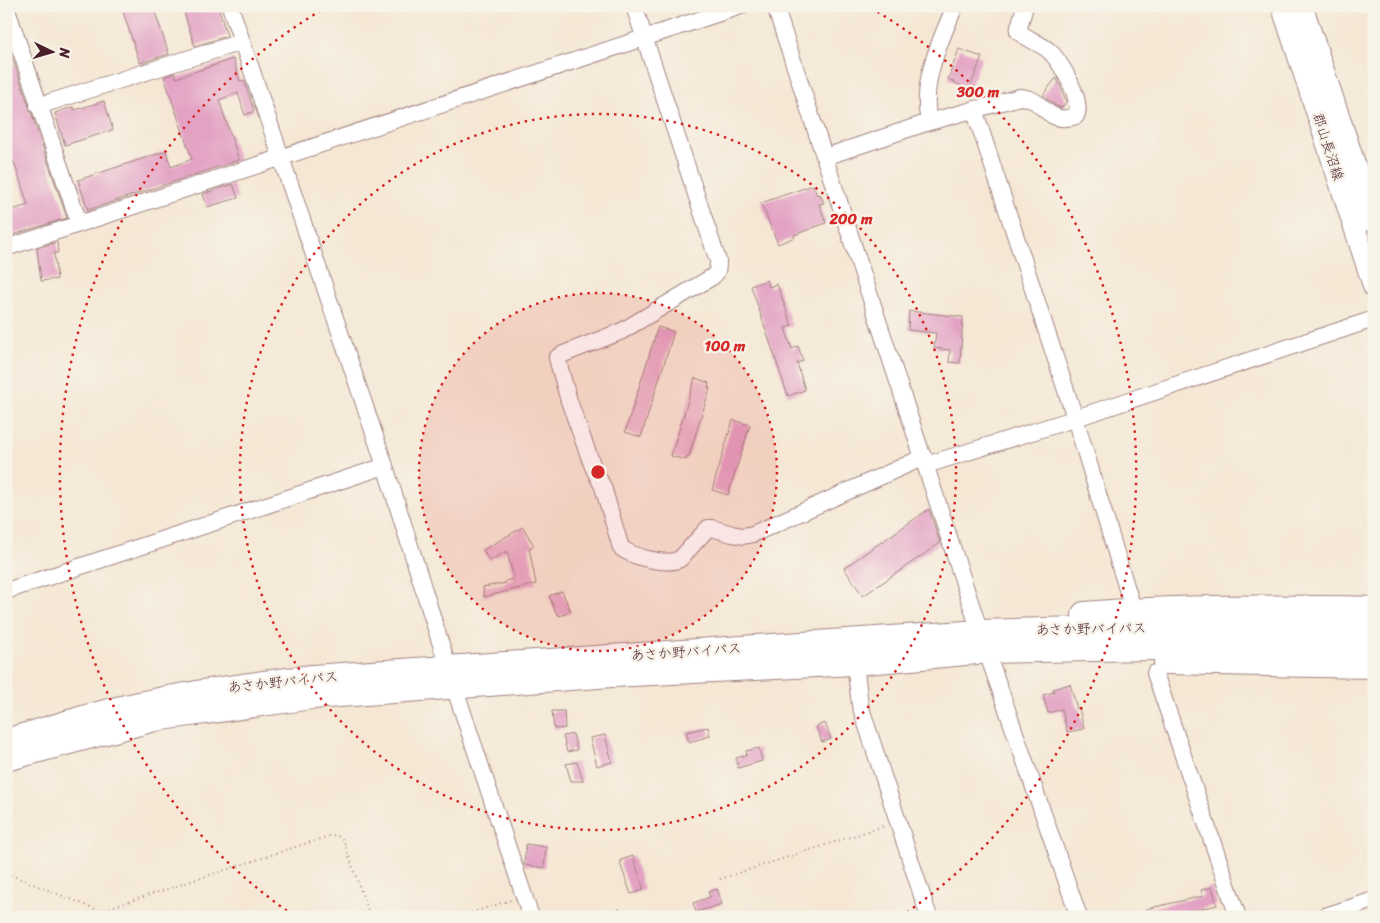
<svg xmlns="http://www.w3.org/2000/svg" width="1380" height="923" font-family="Sriracha,'Klee One',sans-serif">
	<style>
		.building { fill: #e3a2c4 }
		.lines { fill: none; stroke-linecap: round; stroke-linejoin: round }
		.minor-casing { stroke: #a08380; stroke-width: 18 }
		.major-casing { stroke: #a08380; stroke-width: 23 }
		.highway-casing { stroke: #a08380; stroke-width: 26 }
		.path { stroke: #a08380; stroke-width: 2; stroke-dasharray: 1 4; stroke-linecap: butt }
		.minor { stroke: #fff; stroke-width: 16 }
		.major { stroke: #fff; stroke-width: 21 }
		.highway { stroke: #fff; stroke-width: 24 }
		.ring { fill: none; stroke: #d62828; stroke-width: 2.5; stroke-dasharray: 2.5 5 }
		.labels { text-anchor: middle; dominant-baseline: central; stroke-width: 5; stroke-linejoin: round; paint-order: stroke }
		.street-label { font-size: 14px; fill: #4a1f2b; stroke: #f7f3e8 }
		.centre { fill: #d62828; stroke: #f7f3e8; stroke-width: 2.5 }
		.ring-label { font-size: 15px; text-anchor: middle; font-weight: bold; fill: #d62828; stroke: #f7f3e8; stroke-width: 5; stroke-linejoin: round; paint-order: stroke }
	</style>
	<rect width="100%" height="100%" fill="#f7f3e8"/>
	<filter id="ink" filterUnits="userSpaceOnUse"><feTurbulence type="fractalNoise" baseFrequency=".02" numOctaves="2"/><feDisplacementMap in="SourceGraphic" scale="10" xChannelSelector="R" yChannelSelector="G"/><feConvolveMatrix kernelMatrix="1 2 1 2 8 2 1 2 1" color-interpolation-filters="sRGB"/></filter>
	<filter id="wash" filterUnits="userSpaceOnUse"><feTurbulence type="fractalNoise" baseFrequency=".0096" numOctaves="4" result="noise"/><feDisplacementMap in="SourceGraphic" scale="20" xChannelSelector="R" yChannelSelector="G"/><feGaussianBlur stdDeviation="1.12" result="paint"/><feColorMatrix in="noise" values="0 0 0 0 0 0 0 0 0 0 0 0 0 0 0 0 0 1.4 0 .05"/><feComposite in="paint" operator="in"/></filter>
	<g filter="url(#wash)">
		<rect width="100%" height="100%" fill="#f5e7d4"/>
		<g id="blocks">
			<path class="building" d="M121,6H153L169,54L140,63Z
				M182,6H218L227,36L195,46Z
				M6,39L67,218L6,237V212L28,205L14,162L6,165Z
				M959,49L982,57L969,90L948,79Z
				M233,59L240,81L244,80L254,111L245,115L238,93L219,100L239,160L88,210L78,180L166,151L171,167L192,159L164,77L175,73L176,78Z
				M1056,78L1060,85L1066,102L1062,108L1056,106L1043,95Z
				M104,101L113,130L65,145L55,113L73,107L75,110Z
				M233,184L238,198L207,207L203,194Z
				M813,185L817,195L820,194L824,203L819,204L826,223L794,235L795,237L778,244L761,203Z
				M57,242L58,253H54L57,279L41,281L37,248Z
				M767,280L769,287L777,284L792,326L785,328L792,349L798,346L803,361L797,363L805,390L788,396L751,286Z
				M909,311L963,317L960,363L949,362L950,350L934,348L936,333L908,330Z
				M658,327L674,332L641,437L625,432Z
				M695,378L709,383L708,388H710L689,456L688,455L686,460L671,456Z
				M733,420L750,425L728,495L712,490Z
				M929,509L940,543L863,596L844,568Z
				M523,527L534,546L529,548L536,584L484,597L483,587L506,583L505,581L514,579L507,551L489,561L483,550Z
				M562,591L571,612L559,616L557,613H556L549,596Z
				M1070,684L1077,709L1079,708L1084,729L1067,732L1062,709L1048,713L1043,695L1054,692L1053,689Z
				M552,711H564L565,728L554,729Z
				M825,723L831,739L822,742L816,726Z
				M708,727L710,736L689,742L686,732Z
				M573,734L577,750L567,752L563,736Z
				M605,735L612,762L597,766L590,738Z
				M759,748L762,761L738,768L736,758L747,755L746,751Z
				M577,762L583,781H571L566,764Z
				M526,844L546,847L544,868L524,865Z
				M633,856L644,890L631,894L620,863L622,862L621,860Z
				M1212,887L1217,905L1196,910L1198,917H1148L1146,909L1203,896L1201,890Z
				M717,889L722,904L696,912L693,903L710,897L708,892Z"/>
		</g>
	</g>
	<g filter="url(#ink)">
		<use href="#blocks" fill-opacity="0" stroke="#a08380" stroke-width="1"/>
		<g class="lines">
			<g class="minor-casing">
				<path id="minor" d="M230,6L385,466L454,686L531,917
					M634,6L718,261C718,268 718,273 712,277L622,331L561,355L557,358L569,401L593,467L603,487L621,548C633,557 667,566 680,559L708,528H712L732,534L743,536L753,534L924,457
					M775,6L980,632L1079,917
					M6,7L79,223
					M38,106L241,42
					M974,109L1075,418L1130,599
					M929,122C920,82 940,42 955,6
					M825,157L929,122L1020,97C1046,98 1044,126 1076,116C1084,102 1060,59 1048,50C1039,43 1027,39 1018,31L1025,6
					M6,248L741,6
					M926,465L1064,422L1374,319
					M6,591L385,466
					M855,663L860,705L929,917
					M1155,673L1238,917
					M1322,917L1374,900"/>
			</g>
			<g class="major-casing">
				<path id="major" d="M1282,6L1374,287
					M1302,6L1374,222"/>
			</g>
			<g class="highway-casing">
				<path id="highway" d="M1084,614C1181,606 1277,607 1374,609
					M1166,662L1374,666
					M6,741C34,733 62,724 90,716C163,696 238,686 312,677L980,632L1183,626H1374
					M6,759L155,719L312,697L612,675L855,663L988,651L1374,644"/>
			</g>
			<path class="path" d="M6,873L100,911L107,917
				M720,879L884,826
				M100,911L332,835L341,837L344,842L370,917
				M457,917L511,900
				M600,917L622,908"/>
			<use href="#minor" class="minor"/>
			<use href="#major" class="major"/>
			<use href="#highway" class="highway"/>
		</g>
	</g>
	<circle cx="598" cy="472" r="179" fill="#d62828" fill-opacity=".12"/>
	<g class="ring">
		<circle cx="598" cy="472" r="179"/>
		<circle cx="598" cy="472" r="358"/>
		<path d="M293 915A538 538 0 0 1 325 8M871 8A538 538 0 0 1 903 915"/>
	</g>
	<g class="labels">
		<g class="street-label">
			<text transform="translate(1328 147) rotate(72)">郡山長沼線</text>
			<text transform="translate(1091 629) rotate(-1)">あさか野バイパス</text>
			<text transform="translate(686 652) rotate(-4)">あさか野バイパス</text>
			<text transform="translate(283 682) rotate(-6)">あさか野バイパス</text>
		</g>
	</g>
	<circle cx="598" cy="472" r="8" class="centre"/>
	<g class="ring-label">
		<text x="978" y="97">300 m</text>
		<text x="851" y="224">200 m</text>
		<text x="725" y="351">100 m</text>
	</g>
	<rect width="1380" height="923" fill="none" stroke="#f7f3e8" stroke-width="25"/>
	<g transform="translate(52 52) rotate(95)" stroke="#f7f3e8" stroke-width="4" paint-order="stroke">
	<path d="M0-4L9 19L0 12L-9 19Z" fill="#4a1f2b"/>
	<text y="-8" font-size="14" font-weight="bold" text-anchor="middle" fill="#4a1f2b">N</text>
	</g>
</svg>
